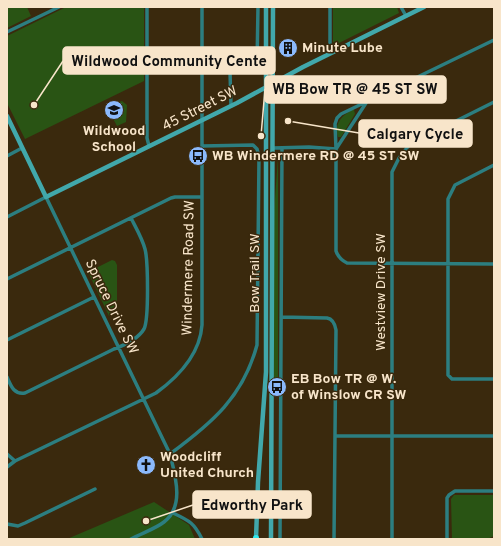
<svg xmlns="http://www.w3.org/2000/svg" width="501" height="546" font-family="Overpass,sans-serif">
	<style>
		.green { fill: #295414 }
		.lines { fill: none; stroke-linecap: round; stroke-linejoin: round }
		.street { stroke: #2c7e80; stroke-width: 3.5 }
		.secondary { stroke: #41a8ab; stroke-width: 4.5 }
		.highway { stroke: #30eaee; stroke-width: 6 }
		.labels { text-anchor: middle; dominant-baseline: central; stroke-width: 3; stroke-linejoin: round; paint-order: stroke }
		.poi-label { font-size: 14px; font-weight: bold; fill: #f8e5ca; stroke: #3a290d; text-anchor: start }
		.street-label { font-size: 14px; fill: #f8e5ca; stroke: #3a290d }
		.leader { fill: none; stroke: #f8e5ca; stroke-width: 1.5 }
		.callout-dot { fill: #f8e5ca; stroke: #3a290d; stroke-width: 1.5 }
		.callout { fill: #f8e5ca; stroke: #f8e5ca; stroke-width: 1.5 }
		.callout-label { font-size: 15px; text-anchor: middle; font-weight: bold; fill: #111 }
	</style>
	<rect width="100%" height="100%" fill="#3a290d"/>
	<path class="green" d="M7,7H27L31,16L7,28Z
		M66,7H144V81L25,139L7,103V36Z
		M333,7H397L399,13L337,44L333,42Z
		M122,101L127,105L126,122L117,126L109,111L116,103Z
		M352,110H354L355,114L341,137H338C334,124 341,116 352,110Z
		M278,157V386H276L274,377V212Z
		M112,260L115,261L117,265V311L109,316L88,272Z
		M454,495H494V536L487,539H452L451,499Z
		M154,502L189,525L195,539H67Z"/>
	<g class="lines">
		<path class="street" d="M147,7V138L149,146
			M330,7V53
			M401,7L406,16
			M7,32L59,7
			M494,40L341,114L337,118L335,124L336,149V251C338,257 341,260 347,263L494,264
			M231,106L230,72L232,68H254L257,64L258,7
			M273,148L309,147L336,149
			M336,149L366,103
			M7,156L22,148
			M494,165L455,185L448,199V375L452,379H494
			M7,217L46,197L170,454C175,475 185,506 164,522C155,529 142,533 131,539
			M7,279L171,198L175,197H202
			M281,317L327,318C333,319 335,324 336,330L334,539
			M7,340L94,297
			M7,377C11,386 14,395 25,393L114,349C125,345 138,339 144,329C149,319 148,260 145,249C142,238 136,228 131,218
			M335,436H494
			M7,454L15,461
			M170,454C212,423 243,397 257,345L259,157L257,149L253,145L202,146
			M7,467L15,461L156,393C178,377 200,354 202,325V7
			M173,513C190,521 194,523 202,539
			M7,524L18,526L25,523L95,489
			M280,539L282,148
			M392,539V172L399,158L410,144L494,102
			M447,539V498L449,495L455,491H494"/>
		<path class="secondary" d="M7,116L46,197L237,103L303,67L424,7
			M256,539L258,482L266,372V7
			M271,539L273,7"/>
		<path class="highway" d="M256,538V539"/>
	</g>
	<defs>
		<g id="building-disc" transform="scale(1)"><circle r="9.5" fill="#8bb9fc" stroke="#3a290d"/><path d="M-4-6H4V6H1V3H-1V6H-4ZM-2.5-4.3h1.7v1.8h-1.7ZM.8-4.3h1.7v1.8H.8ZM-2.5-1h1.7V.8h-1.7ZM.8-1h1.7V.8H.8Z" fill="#111"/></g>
		<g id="school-disc" transform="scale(1)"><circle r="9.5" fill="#8bb9fc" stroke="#3a290d"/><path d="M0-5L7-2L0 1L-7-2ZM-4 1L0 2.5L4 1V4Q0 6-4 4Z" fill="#111"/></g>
		<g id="bus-disc" transform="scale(1)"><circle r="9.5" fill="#8bb9fc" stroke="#3a290d"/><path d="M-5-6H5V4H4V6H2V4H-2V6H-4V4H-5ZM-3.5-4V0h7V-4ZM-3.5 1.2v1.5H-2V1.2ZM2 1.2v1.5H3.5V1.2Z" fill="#111"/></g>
		<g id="church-disc" transform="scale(1)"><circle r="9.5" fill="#8bb9fc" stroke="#3a290d"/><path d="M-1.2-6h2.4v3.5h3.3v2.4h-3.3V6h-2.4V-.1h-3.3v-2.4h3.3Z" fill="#111"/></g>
	</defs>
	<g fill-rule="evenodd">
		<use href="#building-disc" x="288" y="48"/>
		<use href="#school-disc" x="114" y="110"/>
		<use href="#bus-disc" x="198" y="156"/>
		<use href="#bus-disc" x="277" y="387"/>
		<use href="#church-disc" x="146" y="465"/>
	</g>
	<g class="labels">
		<g class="poi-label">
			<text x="302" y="48">Minute Lube</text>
			<text x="114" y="131" text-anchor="middle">Wildwood<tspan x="114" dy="16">School</tspan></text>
			<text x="212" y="156">WB Windermere RD @ 45 ST SW</text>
			<text x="291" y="379">EB Bow TR @ W.<tspan x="291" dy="16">of Winslow CR SW</tspan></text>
			<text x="160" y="457">Woodcliff<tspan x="160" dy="16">United Church</tspan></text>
		</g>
		<g class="street-label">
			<text transform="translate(200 109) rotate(-27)">45 Street SW</text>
			<text transform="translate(189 268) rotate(-89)">Windermere Road SW</text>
			<text transform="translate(255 273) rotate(-90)">Bow Trail SW</text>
			<text transform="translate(381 292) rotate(-90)">Westview Drive SW</text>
			<text transform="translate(111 307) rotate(64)">Spruce Drive SW</text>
		</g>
	</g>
	<path class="leader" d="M34 105L63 61M261 136L265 89M288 121L359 133M146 521L193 505"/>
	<g class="callout-dot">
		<circle cx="34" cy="105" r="4"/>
		<circle cx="261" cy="136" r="4"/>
		<circle cx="288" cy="121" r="4"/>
		<circle cx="146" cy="521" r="4"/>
	</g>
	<g class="callout">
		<rect x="63" y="47" width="212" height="27" rx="4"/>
		<rect x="265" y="76" width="181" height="27" rx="4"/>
		<rect x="359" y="120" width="113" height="27" rx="4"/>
		<rect x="193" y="491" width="118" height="27" rx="4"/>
	</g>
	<g class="callout-label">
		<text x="169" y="66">Wildwood Community Cente</text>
		<text x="355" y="94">WB Bow TR @ 45 ST SW</text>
		<text x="415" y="139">Calgary Cycle</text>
		<text x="252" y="510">Edworthy Park</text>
	</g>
	<rect width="501" height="546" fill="none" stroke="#f8e5ca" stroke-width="16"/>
</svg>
